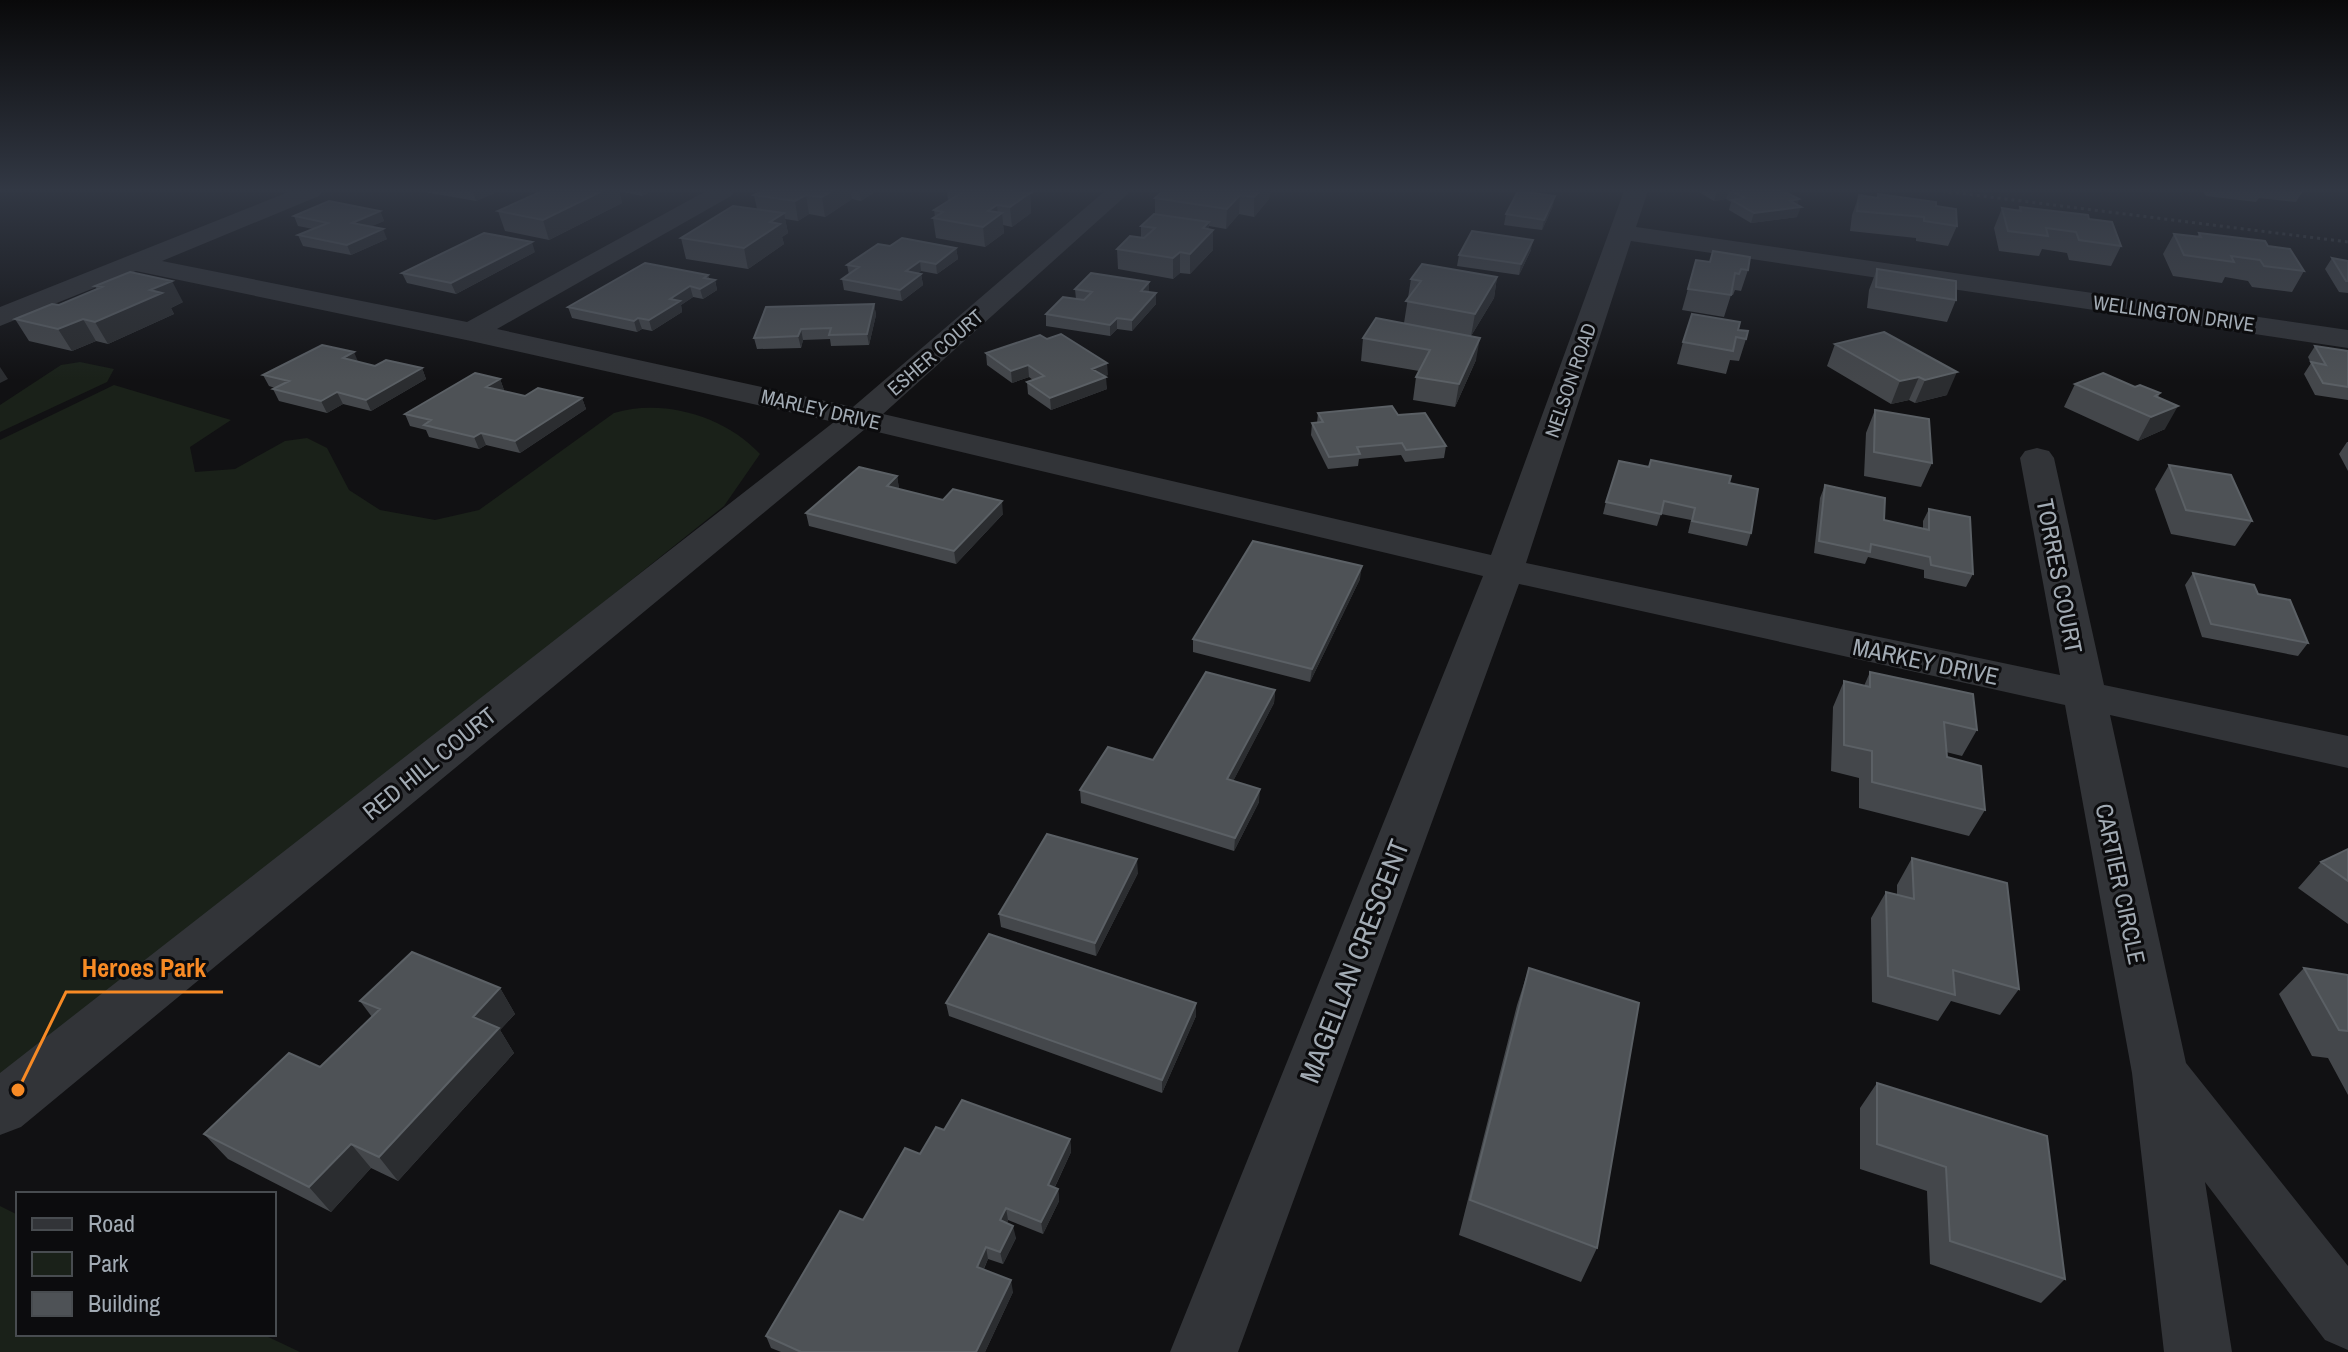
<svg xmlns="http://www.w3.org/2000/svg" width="2348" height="1352" font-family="'Archivo Narrow',sans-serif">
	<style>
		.green { fill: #1a2119 }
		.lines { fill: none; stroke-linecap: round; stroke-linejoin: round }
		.path { stroke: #383b3f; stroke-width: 3; stroke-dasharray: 3 4; stroke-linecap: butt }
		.street { fill: #323438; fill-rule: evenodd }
		.wall { fill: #44474b }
		.shaded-wall { fill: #2b2d30 }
		.building { fill: #4e5256; stroke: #5b6065; stroke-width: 2 }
		.labels { text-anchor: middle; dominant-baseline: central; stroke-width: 6; stroke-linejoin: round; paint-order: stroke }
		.far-street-label { font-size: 20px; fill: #a2abb4; stroke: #0c0c0e }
		.street-label { font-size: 24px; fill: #a2abb4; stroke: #0c0c0e }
		.near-street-label { font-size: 28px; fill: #a2abb4; stroke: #0c0c0e }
		.leader { fill: none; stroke: #f78a25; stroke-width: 3 }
		.callout-dot { fill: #f78a25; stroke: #0c0c0e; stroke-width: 3 }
		.callout-label { font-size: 26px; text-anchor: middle; font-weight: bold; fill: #f78a25; stroke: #0c0c0e; stroke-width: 6; stroke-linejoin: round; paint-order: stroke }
	</style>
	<rect width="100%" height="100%" fill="#111113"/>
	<path class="green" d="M80,362L114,369L107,382L0,432V405L61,365Z
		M114,385L231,420L190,447L195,472L235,469L285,441L307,438L327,448L349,490L380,510L435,520L479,510L614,413C663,398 725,416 760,454L724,506L139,974L0,1130V440Z
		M0,1206L18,1215V1334H262L300,1352H0Z"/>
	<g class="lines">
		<path class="path" d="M1942,191L2348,242"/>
		<path class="street" d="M291,191H323L319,196L162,261L467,322L706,191H735L731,196L497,329L853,407L1105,191H1131L883,414L1491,555L1624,191H1648L1636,227L2348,330V348L1631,241L1526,563L2060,675L2020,458L2025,451L2037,448L2049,451L2054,458L2104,685L2348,736V768L2110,715L2186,1063L2348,1266V1350L2325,1340L2205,1182L2232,1352H2164L2132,1073L2065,705L1519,584L1238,1352H1170L1483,576L865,429L21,1127L0,1135V1073L834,422L471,341L136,271L0,326V307Z"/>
	</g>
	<path class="wall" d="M423,191H499L476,201L424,192Z
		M542,191H652L642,196L619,191L622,203L549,240L505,231L498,211Z
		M762,191H873V193L861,201L852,199L825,217L809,214L798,221L785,219L788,233L782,237L784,244L748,269L686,259L681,238L757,209L754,195Z
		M947,191H1036L1032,194H1030L1031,213L1012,227L1003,225L1004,233L985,247L936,238L933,218L935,217L934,210L948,201Z
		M1163,191H1270L1269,199L1254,217L1239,214L1226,229L1209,226L1208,229L1213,230V250L1190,274L1180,273L1173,279L1118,269L1117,249L1141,238V226L1155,214V198Z
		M1697,191H1783L1799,199L1797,205V217L1751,223L1729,210L1731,202L1726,199L1714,201Z
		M2203,191H2303L2296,202L2259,198L2256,202L2206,196Z
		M1878,194L1936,206L1957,226L1948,246L1916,241V238L1850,231L1852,215L1859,195L1877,197Z
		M1553,206L1542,230L1504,225L1506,214Z
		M2020,207L2121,246L2111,266L2069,260L2067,253L2042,249L2039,256L1999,251L1994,228L2002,208L2018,210Z
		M380,211L384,221L371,226L387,239L351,255L303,246L298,235L313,229L298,226L294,216Z
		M2199,233L2268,246L2304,271L2292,292L2252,287L2248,281L2225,277L2222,283L2173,276L2163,254L2174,234L2197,237Z
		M890,246L956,248L958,259L937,274L921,271L918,273L921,274L923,285L902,301L844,290L842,279L849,275L847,265Z
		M1531,250L1519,275L1457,266L1459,255Z
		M535,252L456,294L407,283L402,273Z
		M2332,258L2348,261V293L2339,292L2325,269Z
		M1696,260L1748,270L1741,291L1735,290L1733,295H1731L1724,317L1682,310Z
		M1877,269L1956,300L1947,322L1867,308L1869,290Z
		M708,275L709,279L715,280L717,290L703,299L693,297L681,305L682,312L652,331L642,329L637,332L572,318L568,307Z
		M1497,277L1494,298L1471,336L1476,360L1455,407L1413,400L1416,377L1419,371L1361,361L1363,338L1404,323L1411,279Z
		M1149,282V292L1156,304L1132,331L1117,329L1110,336L1046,326V314L1076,299L1075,289Z
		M95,286L183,302L171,308L174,314L108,344L96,341L72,351L29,341L15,319L59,305L97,289Z
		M874,304L876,315L869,345L831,346L830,339L803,340L801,348L757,349L754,338Z
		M1738,330L1746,339L1739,361L1730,360L1726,374L1677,364L1683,342Z
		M1884,332L1947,395L1915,403L1909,400L1891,404L1827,366L1835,344Z
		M2315,346L2348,351V400L2315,395L2304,374L2311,363L2308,357Z
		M986,353L1108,375L1104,376L1107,389L1051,410L1028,394L1027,382L1033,380L1029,377L1012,383L987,365Z
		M358,362L375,366L422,368L426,379L371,411L343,404L327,413L279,401L273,389L275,388L269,386L263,375Z
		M500,379L504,390L503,391L525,396L582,398L586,409L520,453L486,445L479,449L429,437L426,430L410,426L405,414Z
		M2075,384L2135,387L2160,393L2158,397L2165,429L2138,441L2064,407Z
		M1875,410L1932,463L1921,487L1864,476L1866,433Z
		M1318,413L1398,415L1446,446L1444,458L1405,462L1401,455L1359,459L1358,466L1328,469L1311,435L1312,423H1317Z
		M2347,442H2348V471L2339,454Z
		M2169,465L2252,521L2235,546L2171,534L2155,489Z
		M897,476L899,489L1003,514L956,564L809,526L806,513Z
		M1729,483L1751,533L1747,546L1688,533L1691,520L1661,514L1657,526L1603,514L1606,502Z
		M1825,485L1884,520L1923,528V521L1929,509L1973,574L1966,587L1924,578V570L1868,557L1865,564L1814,553L1820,498Z
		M2193,573L2258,594L2308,643L2298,656L2202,637L2185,585Z
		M1360,579L1310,682L1193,652V639Z
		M1870,672L1977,730L1962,756L1946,752L1947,757L1985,810L1969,836L1859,808V778L1831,771L1833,707L1844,681L1864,686Z
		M1275,690L1274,703L1233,781L1259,802L1234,851L1081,803L1080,790L1153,760Z
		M2348,849V924L2298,888L2321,862Z
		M1912,858L2019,989L2000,1015L1951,1001L1938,1021L1872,1002L1871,918L1886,892L1897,895V885Z
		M1138,873L1096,956L1001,927L999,914Z
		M1529,968L1597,1248L1581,1282L1459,1235L1517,1005Z
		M2304,968L2348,975V1095L2328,1058L2312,1056L2279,994Z
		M500,988L515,1014L500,1030L514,1053L398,1181L371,1168L331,1212L228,1159L204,1134L320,1067L372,1017L360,1001Z
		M946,1003L1196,1016L1162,1093L949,1016Z
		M1877,1083L2065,1279L2041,1303L1930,1264L1927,1191L1860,1169V1108Z
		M944,1130L1070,1139L1071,1152L1055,1187L1058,1189L1059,1201L1043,1234L1008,1220L1007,1223L1016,1238L1003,1264L988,1259L984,1269L1013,1292L985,1352H781L771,1348L766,1336L920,1154Z"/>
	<path class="shaded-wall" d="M473,191H499L476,201Z
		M602,191H619L622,203L549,240L543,220Z
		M641,191H652L642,196Z
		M832,191H850L852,199L825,217L822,197Z
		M859,191H873V193L861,201Z
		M1260,191H1270L1269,199L1254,217V197Z
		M1717,191H1729L1726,199L1714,201Z
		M1030,193L1031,213L1012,227L1010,207Z
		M806,195L809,214L798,221L795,201Z
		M1240,195L1239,214L1226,229L1227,209Z
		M1555,196L1553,206L1542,230L1544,220Z
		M1799,199L1796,207H1801L1797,217L1751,223L1754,213L1790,201Z
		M997,205L998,216L1002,213L1004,233L985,247L983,227L988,211Z
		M380,211L384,221L357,233L352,223Z
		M784,213L788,233L782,237L784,244L748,269L744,248L770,222Z
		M1209,222L1208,235L1213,230V250L1190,274V254L1203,228Z
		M383,229L387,239L351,255L347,245Z
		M1533,240L1531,250L1519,275L1521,264Z
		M532,242L535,252L456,294L451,283Z
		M956,248L958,259L937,274L936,264Z
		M1180,252V273L1173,279V258Z
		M920,261L921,271L907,282L906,271Z
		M921,274L923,285L902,301L900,290Z
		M708,275L710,283L715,280L717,290L703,299L700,289L704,278Z
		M1497,277L1494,298L1471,336L1475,314Z
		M172,281L183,302L171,308L174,314L108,344L95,322L150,290Z
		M1149,282V293L1141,291Z
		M690,286L693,297L681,305L682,312L652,331L649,320L670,299Z
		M1156,293V304L1132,331V320Z
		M874,304L876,315L869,345L867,334Z
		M638,318L642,329L637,332L634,321Z
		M1117,318V329L1110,336V325Z
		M83,319L96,341L72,351L58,329Z
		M801,329L803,340L801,348L798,336Z
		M1480,338L1476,360L1455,407L1459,384Z
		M354,352L359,364L343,358Z
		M1107,363L1108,375L1093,380L1092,369Z
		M1028,365L1029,377L1012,383L1011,371Z
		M0,367L8,379L0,383Z
		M422,368L426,379L371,411L366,400Z
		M1957,372L1947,395L1915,403L1925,380Z
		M1106,377L1107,389L1051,410L1050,398Z
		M1919,377L1909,400L1891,404L1900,381Z
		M500,379L504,390L490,399L486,387Z
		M337,392L343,404L327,413L321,401Z
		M582,398L586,409L520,453L515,441Z
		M2178,406L2165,429L2138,441L2151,417Z
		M481,433L486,445L479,449L474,437Z
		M897,476L899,488L889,499L887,486Z
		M1002,501L1003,514L956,564L954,551Z
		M1362,566L1360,579L1310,682L1312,669Z
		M1275,690L1274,703L1227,793V779Z
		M1260,789L1259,802L1234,851L1235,838Z
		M1137,859L1138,873L1096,956L1095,943Z
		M500,988L515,1014L500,1030L514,1053L398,1181L379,1157L473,1017Z
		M1196,1003V1016L1162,1093V1080Z
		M1070,1139L1071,1152L1050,1197L1048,1185Z
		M351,1144L371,1168L331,1212L309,1187Z
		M1058,1189L1059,1201L1043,1234L1041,1222Z
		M1006,1208L1008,1220L1002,1232L1000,1220Z
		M1013,1226L1016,1238L1003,1264L1000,1252Z
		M986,1247L988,1259L979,1279L977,1267Z
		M1011,1280L1013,1292L985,1352H976Z"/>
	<path class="building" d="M542,191H602L543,220L498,211Z
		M762,191H832L822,197L806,195L795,201L754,195Z
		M949,191H1013L1030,193L1010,207L997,205L988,211L1002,213L983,227L933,218L943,212L934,210L961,193Z
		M1163,191H1260L1254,197L1240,195L1227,209L1155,198Z
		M1518,191L1555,196L1544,220L1506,214Z
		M1732,191H1783L1799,199L1790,201L1801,207L1754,213L1732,200L1745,198Z
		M1878,194L1936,202V206L1956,209L1957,226L1924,221V217L1857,211L1859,195L1878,198Z
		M329,201L380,211L352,223L383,229L347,245L298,235L328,223L294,216Z
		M733,206L784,213L770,222L780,224L744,248L681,238Z
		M2020,207L2088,215L2089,219L2112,222L2121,246L2079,240L2076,232L2046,228L2048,236L2008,231L2002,208L2021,211Z
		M1154,214L1209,222L1203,228L1213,230L1190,254L1180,252L1173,258L1117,249L1130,236L1144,238L1155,228L1141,226Z
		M1472,231L1533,240L1521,264L1459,255Z
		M484,233L532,242L451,283L402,273Z
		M2199,233L2265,241L2268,246L2290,249L2304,271L2264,266L2260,260L2231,256L2234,262L2184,255L2174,234L2201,237Z
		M902,238L956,248L936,264L920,261L906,271L921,274L900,290L842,279L859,267L847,265L878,244L890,246Z
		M1713,251L1750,257L1748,270L1741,269L1739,274L1735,273L1731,295L1688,289L1696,260L1710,262Z
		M2332,258L2348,261V281H2346Z
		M645,263L708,275L704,278L715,280L700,289L690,286L670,299L680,301L649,320L638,318L634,321L568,307Z
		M1422,264L1497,277L1475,314L1406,301L1421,281L1411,279Z
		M1877,269L1956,281V300L1876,287Z
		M130,272L172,281L150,290L162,293L95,322L83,319L58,329L15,319L52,304L59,305L102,287L95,286Z
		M1091,273L1149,282L1141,291L1156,293L1132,320L1117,318L1110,325L1046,314L1063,297L1084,300L1092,292L1075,289Z
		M874,304L867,334L829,335L831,328L801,329L798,336L754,338L766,307Z
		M1692,314L1740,322L1738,330L1748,331L1746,339L1736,337L1733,351L1683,342Z
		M1376,318L1480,338L1459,384L1416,377L1430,350L1363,338Z
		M1884,332L1957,372L1925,380L1919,377L1900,381L1835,344Z
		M1061,334L1107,363L1092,369L1106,377L1050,398L1027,382L1044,376L1028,365L1011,371L986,353L1040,335L1047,339Z
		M322,345L354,352L343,358L375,366L386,360L422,368L366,400L337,392L321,401L273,389L289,381L263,375Z
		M2315,346L2348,351V387L2323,383L2311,362L2326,365Z
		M475,373L500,379L486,387L525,396L538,388L582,398L515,441L481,433L474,437L424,425L431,420L405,414Z
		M2103,373L2135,387L2140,385L2160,393L2155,396L2178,406L2151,417L2075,384Z
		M1392,406L1398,415L1425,413L1446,446L1406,450L1402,443L1357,447L1360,454L1329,457L1312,423L1323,422L1318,413Z
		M1875,410L1929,419L1932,463L1874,452Z
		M1651,460L1731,476L1729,483L1758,489L1751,533L1692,521L1695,508L1664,501L1661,514L1606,502L1619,461L1649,467Z
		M2169,465L2231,475L2252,521L2186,510Z
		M859,467L897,476L887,486L943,500L953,489L1002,501L954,551L806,513Z
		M1825,485L1885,498L1884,520L1929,530V509L1970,517L1973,574L1931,565L1930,557L1871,544L1870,552L1819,541Z
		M1253,541L1362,566L1312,669L1193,639Z
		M2193,573L2254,585L2258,594L2290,600L2308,643L2211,624Z
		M1206,672L1275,690L1227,779L1260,789L1235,838L1080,790L1108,747L1153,760Z
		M1870,672L1973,694L1977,730L1944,722L1947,757L1981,766L1985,810L1872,782V751L1844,745V681L1870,687Z
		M1047,834L1137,859L1095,943L999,914Z
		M2348,849V881L2321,862Z
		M1912,858L2007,883L2019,989L1953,970L1955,995L1888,976L1886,892L1914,899Z
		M989,934L1196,1003L1162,1080L946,1003Z
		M412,952L500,988L473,1017L499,1028L379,1157L351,1144L309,1187L204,1134L289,1053L320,1067L380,1009L360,1001Z
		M1529,968L1639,1003L1597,1248L1470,1200Z
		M2304,968L2348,975V1031L2339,1030Z
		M1877,1083L2047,1136L2065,1279L1950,1241L1946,1167L1877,1144Z
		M962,1100L1070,1139L1048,1185L1058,1189L1041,1222L1006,1208L1000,1220L1013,1226L1000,1252L986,1247L977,1267L1011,1280L976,1352H801L766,1336L840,1211L863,1220L905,1148L920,1154L936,1127L944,1130Z"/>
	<linearGradient id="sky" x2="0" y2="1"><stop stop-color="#09090a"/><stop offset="0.5" stop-color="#323844"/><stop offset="1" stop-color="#323844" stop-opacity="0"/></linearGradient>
	<rect width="2348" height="380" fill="url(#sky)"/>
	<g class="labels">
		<g class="far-street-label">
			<text transform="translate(2174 313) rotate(8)">WELLINGTON DRIVE</text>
			<text transform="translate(935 352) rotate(-41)">ESHER COURT</text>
			<text transform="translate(1570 380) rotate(-71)">NELSON ROAD</text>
			<text transform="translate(821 409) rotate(13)">MARLEY DRIVE</text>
		</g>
		<g class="street-label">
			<text transform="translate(2060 576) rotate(79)">TORRES COURT</text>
			<text transform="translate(1926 661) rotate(12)">MARKEY DRIVE</text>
			<text transform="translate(429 763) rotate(-39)">RED HILL COURT</text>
			<text transform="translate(2121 884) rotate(78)">CARTIER CIRCLE</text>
		</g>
		<g class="near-street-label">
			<text transform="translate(1354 961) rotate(-69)">MAGELLAN CRESCENT</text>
		</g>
	</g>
	<path class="leader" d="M18 1090L66 992H223"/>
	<circle class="callout-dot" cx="18" cy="1090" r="8"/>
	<g class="callout-label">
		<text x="144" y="977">Heroes Park</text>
	</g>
	<rect x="16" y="1192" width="260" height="144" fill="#0c0c0e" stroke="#484c50" stroke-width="2"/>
	<rect x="32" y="1218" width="40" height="12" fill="#323438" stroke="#484c50" stroke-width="2"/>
	<text x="88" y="1232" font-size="24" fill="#a2abb4">Road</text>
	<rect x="32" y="1252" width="40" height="24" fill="#1a2119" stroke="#484c50" stroke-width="2"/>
	<text x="88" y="1272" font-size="24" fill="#a2abb4">Park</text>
	<rect x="32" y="1292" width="40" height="24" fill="#4e5256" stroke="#484c50" stroke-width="2"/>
	<text x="88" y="1312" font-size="24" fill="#a2abb4">Building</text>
</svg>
